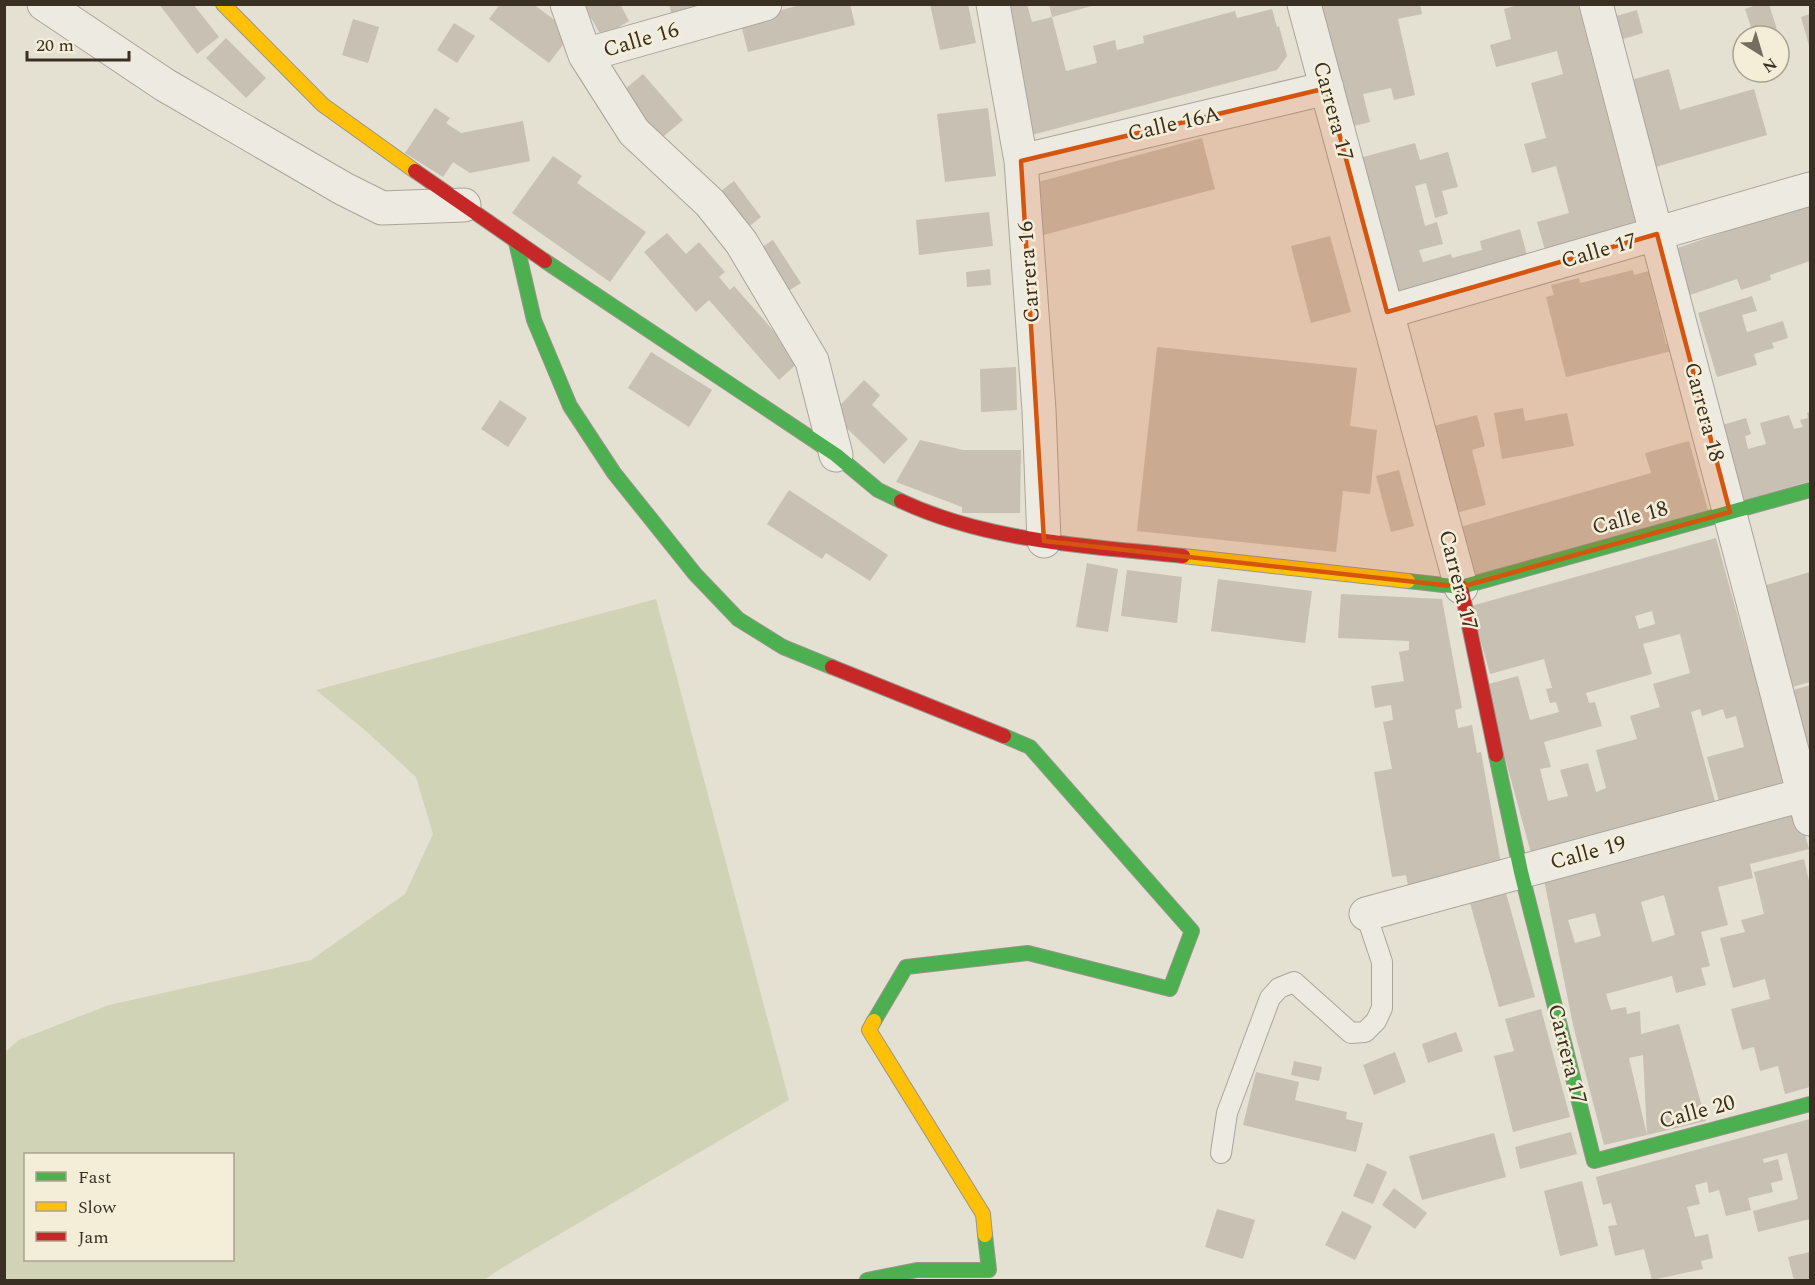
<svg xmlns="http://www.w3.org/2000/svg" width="1815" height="1285" font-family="Spectral,serif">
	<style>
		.green { fill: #d0d3b5; fill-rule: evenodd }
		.building { fill: #c8c0b3; fill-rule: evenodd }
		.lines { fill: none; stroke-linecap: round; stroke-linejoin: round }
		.lane-casing { stroke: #aaa59a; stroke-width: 22 }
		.street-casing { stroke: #aaa59a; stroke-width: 35 }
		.fast-casing { stroke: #99958a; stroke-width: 16 }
		.slow-casing { stroke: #99958a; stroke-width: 16 }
		.jam-casing { stroke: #99958a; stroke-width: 16 }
		.lane { stroke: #edeae2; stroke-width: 20 }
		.street { stroke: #edeae2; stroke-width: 33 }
		.fast { stroke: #4caf50; stroke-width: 14 }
		.slow { stroke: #ffc107; stroke-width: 14 }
		.jam { stroke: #c62828; stroke-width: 14 }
		.marked { fill: #d6550e; fill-opacity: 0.2; stroke: #d6550e; stroke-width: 4.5; stroke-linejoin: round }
		.labels { text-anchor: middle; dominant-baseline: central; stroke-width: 5; stroke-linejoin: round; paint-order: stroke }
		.street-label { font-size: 22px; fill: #392f22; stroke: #f4eed9 }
	</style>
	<rect width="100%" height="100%" fill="#e4e0d2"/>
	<path class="green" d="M656,599L789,1100L500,1269L484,1280H5V1052L19,1040L109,1005L311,960L405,894L433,834L416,777L366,731L316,690ZM26,1154H232V1260H26Z"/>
	<path class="building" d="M159,4H193L219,37L197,54Z
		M500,4H533L572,33L549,63L489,19Z
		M583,4H620L629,21L602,37Z
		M669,4H705L673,20Z
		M804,4H850L855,25L748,52L740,21Z
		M930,4H968L976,43L940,50Z
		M1003,4H1027L1032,22L1052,17L1066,71L1097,63L1093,46L1115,40L1117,50L1144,43L1143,36L1235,11L1237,18L1272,9L1277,27L1279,26L1287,56L1277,70L1028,136Z
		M1049,4H1094L1095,5L1052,17Z
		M1318,4H1420L1422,14L1398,19L1415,95L1394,100L1391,88L1363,94L1370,122L1345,128Z
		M1521,4H1578L1638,232L1547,257L1537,222L1569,213L1556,166L1532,173L1524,144L1546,138L1531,83L1563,74L1557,51L1496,67L1490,45L1511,39L1504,9Z
		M1759,4H1769L1778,33L1770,36H1754L1745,9Z
		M1637,10L1643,33L1620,40L1613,17Z
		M1810,14V49L1801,17Z
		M353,19L379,27L368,63L342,55Z
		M454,23L475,36L457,63L437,50Z
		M226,38L266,78L246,98L206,58Z
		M1669,69L1680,110L1754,89L1767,135L1652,168L1628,81Z
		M643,74L683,120L658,141L618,95Z
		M435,108L450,118L446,123L461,133L523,121L530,161L470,173L453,162L443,177L405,153Z
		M988,108L996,176L945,182L937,114Z
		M1202,138L1215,189L1040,236L1027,185Z
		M1415,143L1420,160L1448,152L1458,187L1442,191L1448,214L1435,218L1426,183L1415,186L1425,226L1437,222L1443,244L1419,250L1423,262L1451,254L1452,258L1482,250L1480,241L1520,229L1530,266L1395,302L1356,159Z
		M553,156L582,176L577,183L646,232L610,282L512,213Z
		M734,181L761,217L741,233L713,197Z
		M1810,202V261L1770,275L1771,280L1741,290L1737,279L1687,296L1672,250Z
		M989,212L993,246L919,255L916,220Z
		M667,233L686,254L699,242L725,272L719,277L730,290L734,286L800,361L779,380L709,300L696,312L644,252Z
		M1330,236L1351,312L1311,323L1291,246Z
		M773,240L801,283L782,295L754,252Z
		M990,269L991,285L967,287L966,272Z
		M1633,270L1634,275L1652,270L1654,275L1650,276L1658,311L1662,310L1665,322L1661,323L1666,344H1670L1672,351L1566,377L1546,297L1554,295L1551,285L1579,278L1580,283Z
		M1752,296L1757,311L1742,315L1747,332L1783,321L1788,338L1772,343L1774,348L1754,354L1757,365L1717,377L1698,313Z
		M1157,347L1357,368L1350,426L1377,430L1370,494L1343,491L1336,552L1137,531Z
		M651,352L712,390L689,427L628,388Z
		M1016,367L1017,410L981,412L980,369Z
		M864,380L880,395L872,405L908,439L884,464L832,414Z
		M500,400L527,418L508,447L481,429Z
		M1523,408L1525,421L1567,413L1574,446L1502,459L1494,413Z
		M1810,412V481L1742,501L1719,426L1746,418L1751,434L1745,436L1748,449L1766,444L1760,423L1789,415L1794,429L1803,427L1800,420L1808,418L1807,413Z
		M1477,415L1485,446L1472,450L1486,505L1445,516L1422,429Z
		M920,440L963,450H1021L1020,513H962V507L896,482Z
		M1689,441L1708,510L1467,579L1453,529L1651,473L1645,453Z
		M1399,470L1414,526L1391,532L1376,476Z
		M789,490L888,555L870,581L826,553L822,559L767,524Z
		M1716,538L1749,657L1757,654L1793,785L1720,805L1707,757L1744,747L1736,716L1726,719L1723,709L1702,716L1700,709L1691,712L1716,805L1531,853L1485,685L1518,676L1530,720L1559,712L1556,702L1550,703L1546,689L1552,688L1544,659L1490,674L1471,606ZM1652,611L1655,624L1639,629L1635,616ZM1680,634L1690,673L1653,684L1660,707L1630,716L1637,739L1596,750L1606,788L1596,792L1588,763L1560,770L1568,796L1548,801L1540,769L1551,767L1544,742L1602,726L1595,702L1589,703L1586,693L1652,674L1643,644Z
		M1087,563L1118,569L1108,632L1076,627Z
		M1127,570L1182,577L1177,623L1121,616Z
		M1810,572V682L1789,688L1760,587Z
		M1218,579L1312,591L1305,643L1211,631Z
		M1341,594L1442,599L1462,708L1455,710L1458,728L1472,725L1477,753L1481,752L1502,869L1408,886L1406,875L1392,877L1374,772L1392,769L1383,722L1393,720L1391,705L1375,708L1371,686L1404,681L1399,652L1409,650V641L1338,638Z
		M1810,685V774L1787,692Z
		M1797,807L1809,849L1750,864L1753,878L1718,887L1728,925L1701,932L1710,966L1701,968L1706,985L1676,993L1672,976L1606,994L1611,1010L1626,1007L1627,1014L1640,1011L1641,1034L1679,1024L1706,1121L1647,1135L1643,1055L1629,1058L1647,1135L1604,1145L1573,1025L1543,875ZM1664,895L1675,935L1652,942L1641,902ZM1595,913L1601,936L1575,943L1568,920Z
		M1804,859L1810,886V1087L1785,1094L1778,1066L1760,1071L1754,1047L1742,1050L1731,1009L1770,999L1765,979L1733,988L1720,938L1745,932L1741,920L1764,914L1754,872Z
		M1506,893L1535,997L1499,1007L1470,903Z
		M1541,1009L1570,1117L1513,1132L1494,1056L1514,1051L1505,1019Z
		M1456,1032L1463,1051L1428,1063L1422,1044Z
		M1395,1052L1406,1082L1374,1095L1363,1065Z
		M1294,1061L1322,1067L1319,1081L1291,1075Z
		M1256,1072L1299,1082L1295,1100L1347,1112L1346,1119L1363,1123L1356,1152L1243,1125Z
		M1810,1119V1219L1758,1232L1753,1211L1798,1199L1787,1153L1763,1159L1764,1163L1778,1159L1783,1180L1771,1183L1773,1192L1748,1198L1751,1210L1726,1216L1719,1190L1709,1193L1707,1182L1695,1185L1700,1204L1687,1207L1695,1237L1708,1234L1713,1258L1701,1261L1703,1269L1652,1280L1644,1249L1615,1256L1608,1226L1617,1225L1611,1203L1603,1205L1596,1177Z
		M1571,1132L1577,1154L1520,1169L1515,1147Z
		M1494,1133L1506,1177L1422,1200L1409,1156Z
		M1367,1163L1387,1172L1373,1204L1353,1196Z
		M1582,1181L1598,1246L1560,1256L1544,1191Z
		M1394,1188L1427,1213L1415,1229L1382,1205Z
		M1217,1209L1255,1220L1243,1259L1205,1247Z
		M1342,1211L1372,1226L1355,1260L1325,1245Z
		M1810,1252V1280H1794L1788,1257Z"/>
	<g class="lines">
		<g class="lane-casing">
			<path id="lane" d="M1221,1153L1227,1113L1270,998L1279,988L1294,982L1351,1033L1365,1032L1376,1021L1382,1008V962L1366,914"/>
		</g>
		<g class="street-casing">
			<path id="street" d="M44,4L165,85L344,189L382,208L464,205
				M567,4L585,55L634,132L710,203L741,242L812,361L836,455
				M993,4L1021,161L1039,410L1044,541
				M1304,4L1461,587
				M1596,4L1810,819
				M585,55L765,4
				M1021,161L1327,88
				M1387,312L1810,189
				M1366,914L1810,793"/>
		</g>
		<g class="fast-casing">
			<path id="fast" d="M516,242L534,320L570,406L614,473L695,574L738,619L783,647L832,667
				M545,261L836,455L878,490L901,501
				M1408,581L1461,587L1810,490
				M1496,755L1521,872L1594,1161L1810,1104
				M874,1021L906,967L1028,953L1170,989L1192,931L1030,747L1004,736
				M867,1280L917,1270H989L985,1235"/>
		</g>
		<g class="slow-casing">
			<path id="slow" d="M223,4L323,105L415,171
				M1183,556L1408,581
				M874,1021L869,1030L983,1214L985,1235"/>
		</g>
		<g class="jam-casing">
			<path id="jam" d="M415,171L545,261
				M901,501C988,542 1089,546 1183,556
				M1461,587L1496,755
				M832,667L1004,736"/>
		</g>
		<use href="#lane" class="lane"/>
		<use href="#street" class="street"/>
		<use href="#fast" class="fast"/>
		<use href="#slow" class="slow"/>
		<use href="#jam" class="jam"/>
	</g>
	<path class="marked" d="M1327,88L1387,312L1657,234L1730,512L1461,587L1044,541L1021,161Z"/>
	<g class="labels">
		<g class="street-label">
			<text transform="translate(641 40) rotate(-16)">Calle 16</text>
			<text transform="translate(1333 111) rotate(75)">Carrera 17</text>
			<text transform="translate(1174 124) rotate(-13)">Calle 16A</text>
			<text transform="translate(1599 251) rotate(-16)">Calle 17</text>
			<text transform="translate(1029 272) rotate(-94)">Carrera 16</text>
			<text transform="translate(1704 412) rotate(75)">Carrera 18</text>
			<text transform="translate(1630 518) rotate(-15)">Calle 18</text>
			<text transform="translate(1458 580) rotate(76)">Carrera 17</text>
			<text transform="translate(1588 853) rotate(-15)">Calle 19</text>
			<text transform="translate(1567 1054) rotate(76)">Carrera 17</text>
			<text transform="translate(1697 1112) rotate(-15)">Calle 20</text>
		</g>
	</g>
	<rect width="1815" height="1285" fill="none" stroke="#392f22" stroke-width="12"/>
	<rect x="24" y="1153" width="210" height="108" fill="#f4eed9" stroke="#a9a290" stroke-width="1.5"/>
	<rect x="36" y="1172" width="30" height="9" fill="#4caf50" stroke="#a9a290" stroke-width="1.5"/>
	<text x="78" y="1183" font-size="18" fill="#392f22">Fast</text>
	<rect x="36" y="1202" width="30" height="9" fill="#ffc107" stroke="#a9a290" stroke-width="1.5"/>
	<text x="78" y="1213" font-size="18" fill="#392f22">Slow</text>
	<rect x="36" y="1232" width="30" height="9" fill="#c62828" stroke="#a9a290" stroke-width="1.5"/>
	<text x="78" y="1243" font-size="18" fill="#392f22">Jam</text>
	<g transform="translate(1761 54) rotate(143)"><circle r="28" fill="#f4eed9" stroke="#a9a290" stroke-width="1.5"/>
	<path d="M0-4.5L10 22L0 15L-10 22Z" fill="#756d60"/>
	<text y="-9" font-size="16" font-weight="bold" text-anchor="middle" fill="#392f22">N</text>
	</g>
	<path d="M27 51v9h102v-9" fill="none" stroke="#392f22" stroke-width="3"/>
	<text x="36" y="51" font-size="18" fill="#392f22" stroke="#f4eed9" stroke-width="4.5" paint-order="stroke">20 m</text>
</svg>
